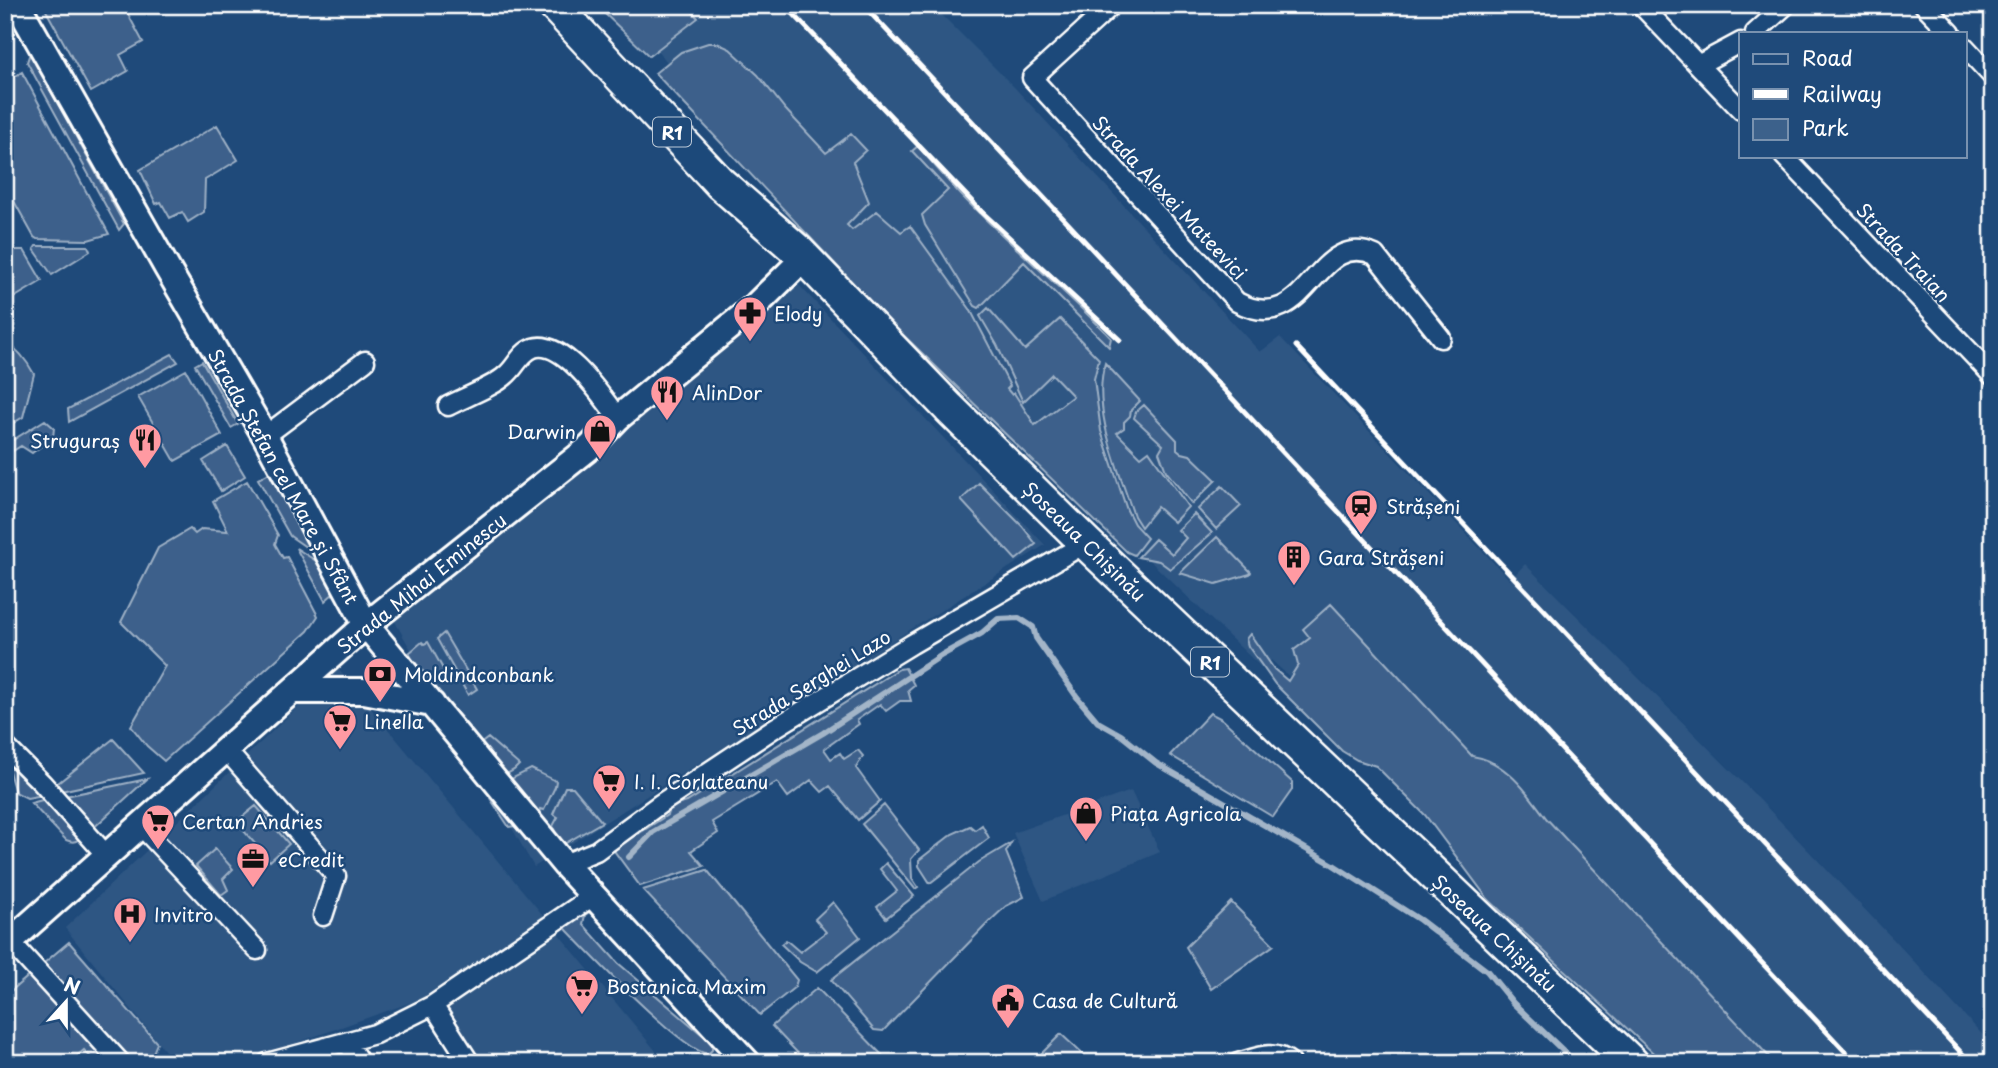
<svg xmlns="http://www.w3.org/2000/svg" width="1998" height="1068" font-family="'Playpen Sans',sans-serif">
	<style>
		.built { fill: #2e5683 }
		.green { fill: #3c618b; stroke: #9eb0c5; stroke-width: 2 }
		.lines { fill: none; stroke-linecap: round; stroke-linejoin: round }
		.stream { stroke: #a3b5c8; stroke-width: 6 }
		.street-casing { stroke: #fff; stroke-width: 23 }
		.secondary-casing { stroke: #fff; stroke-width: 30 }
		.highway-casing { stroke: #fff; stroke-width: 37 }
		.street { stroke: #1f4a7a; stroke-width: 18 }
		.secondary { stroke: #1f4a7a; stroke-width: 24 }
		.highway { stroke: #1f4a7a; stroke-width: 32 }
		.rail { stroke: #fff; stroke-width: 5 }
		.labels { text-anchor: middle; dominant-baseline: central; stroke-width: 5; stroke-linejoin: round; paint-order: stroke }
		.shield { fill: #1f4a7a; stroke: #bcc9d7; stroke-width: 2 }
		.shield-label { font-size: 18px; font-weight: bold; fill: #fff }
		.street-label { font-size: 19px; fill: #fff; stroke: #1f4a7a }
		.poi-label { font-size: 19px; fill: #fff; stroke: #1f4a7a; text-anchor: start }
	</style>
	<rect width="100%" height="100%" fill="#1f4a7a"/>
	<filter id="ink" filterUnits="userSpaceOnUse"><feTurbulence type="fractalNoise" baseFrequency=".0143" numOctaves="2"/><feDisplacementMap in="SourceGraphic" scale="14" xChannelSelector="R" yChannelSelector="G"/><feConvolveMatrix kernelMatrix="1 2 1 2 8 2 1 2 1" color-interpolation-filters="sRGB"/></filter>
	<g filter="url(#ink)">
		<path class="built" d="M618,5H932L1015,88L1260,352L1280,337L1510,580L1525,564L1756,796L1894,940L1993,1046V1063H1703L1536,900L1271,660L1263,669L985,403L824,244Z
			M797,283L1045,545L534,867L394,620Z
			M338,669L666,1063H476L432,995L239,1063H175L65,928Z
			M1131,791L1160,852L1043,901L1013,833Z"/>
		<path class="green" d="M43,5H123L143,42L120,55L128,71L91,92Z
			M605,5H686L698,18L649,56L602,11Z
			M708,43H717L730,49L758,75L785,109L826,153L851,134L866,150L853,162L869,202L847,225L852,230L877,211L901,232L910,226L970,309L1010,386L1007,389L1012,395L1014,393L1035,425L1073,396L1052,374L1023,402L997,345L980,316L988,308L1025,350L1060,319L1099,359L1094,379L1101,431L1127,510L1134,524L1147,538L1134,555L1127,552L892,324L655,73L681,52Z
			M30,53L124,224L119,230L27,62Z
			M22,72L109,234L88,240L37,239L34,237L5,185V83Z
			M217,125L238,160L205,180L204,212L188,222L182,212L170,218L161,202L156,204L140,170Z
			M918,146C936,167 953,188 973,207C1018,252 1067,292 1111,338L1109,347L1024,262L979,308L975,306L925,225L922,215L948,190L912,151Z
			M36,246H88L90,251L52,275L34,249Z
			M5,250H24L42,281L5,303Z
			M5,341C18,349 27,361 34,374L23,417L5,428Z
			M172,354L178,362L69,422L68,409Z
			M202,361L238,424L231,428L195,365Z
			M1105,363L1140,401L1131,410L1130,416L1124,422V428L1117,433L1141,457L1149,451L1188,507L1174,522L1157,507L1141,527L1134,516C1119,470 1091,410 1105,363Z
			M186,370L222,435L175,461L138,397Z
			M1144,405L1177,440V449L1182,453L1190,455L1216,480L1192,504L1166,471L1159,452L1163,445L1134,418L1136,412Z
			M45,420L54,428L53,437L32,453L21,446L5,456V445Z
			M227,446L245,476L221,491L203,461Z
			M269,473L313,552L290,536L258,479Z
			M247,481L278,535L275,544L283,558L287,557L318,616L308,631L164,761L147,746L131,726L165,666L121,622L158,548L190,529L195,534L202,529L228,531L213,501Z
			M979,483L1022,526L1036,544L1016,560L961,500Z
			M1222,486L1241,506L1216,529L1198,509Z
			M1194,514L1212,533L1170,569L1159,561L1138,557L1155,539L1172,554L1186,538L1178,530Z
			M1217,537L1251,572L1250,574L1216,584L1180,573Z
			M296,548L316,561L335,592L325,601Z
			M1331,604L1472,756C1505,760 1528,793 1546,818L1775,1063H1664L1488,899L1425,815L1376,766L1357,760L1342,751L1275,684L1248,646L1246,639L1250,634L1274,669L1288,681L1298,665L1294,650L1310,638L1303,629Z
			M444,633L477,689L468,695L437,639Z
			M422,642L424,644L428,642L447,676L430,687L426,686L409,653Z
			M905,668L914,685L908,690L911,701H900L886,711L880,704L857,720L859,724L824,749L831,759L840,753L844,759L858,750L863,756L856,768L880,801L858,820L830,786L822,792L811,780L788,797L777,782L712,822L718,833L691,851L704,866L640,886L615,852L614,846L632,828L638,834L667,815L670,807L687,802L899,669Z
			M1210,713L1222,719L1292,782V790L1273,817L1170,755Z
			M488,738L519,765L514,770L494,781L466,755Z
			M113,739L144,773L56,792L53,787Z
			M9,759L43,795L27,798L15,792L7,765Z
			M531,769L556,781L555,787L544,810L540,809L538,818L522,825L509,827L490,798L493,788Z
			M147,779L90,831L61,797Z
			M565,787H573L602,822L564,844L557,837L553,826L558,817L553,814Z
			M46,799L79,839C75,843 71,842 66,840L31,803Z
			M884,805L919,850L911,859L912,878L918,887L915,889L862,824Z
			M256,806L289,844L270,861L236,822Z
			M982,825L989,838L930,883L919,866V860L952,834L970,826L975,830Z
			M1011,843L1006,852L1024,897L1006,906L989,922L883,1031L874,1030L831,980L979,862Z
			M215,849L233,869L223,879L228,890L221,895L196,866Z
			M886,863L914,896L886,918L877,907L897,891L880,869Z
			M707,870L797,980L795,987L760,1015L643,890Z
			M590,900L592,910L585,915L583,924L618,963L712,1043V1050L708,1054C682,1051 588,952 566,929L565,922Z
			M833,902L860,937L817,972L800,962L781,944L786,940L800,952L826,932L815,919Z
			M1231,902L1274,945L1211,989L1186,947Z
			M69,942L157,1043L149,1063H133L44,963Z
			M31,974L111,1063H96L84,1050L69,1063H5V996Z
			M817,988L885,1058L890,1063H807L772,1026Z
			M1061,1034L1092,1063H1032Z"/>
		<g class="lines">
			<path class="stream" d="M629,857L653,832L823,733L942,655L982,633L998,619L1019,618L1033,627L1036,638L1077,697L1098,722L1121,735L1156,763L1332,864L1420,920L1487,971L1513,1003L1576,1063"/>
			<g class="street-casing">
				<path id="street" d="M1112,5L1032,78L1237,302C1309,340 1314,228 1375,255L1441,338
					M1641,5L1741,110
					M1924,5L1951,33
					M1755,33L1786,5
					M1965,47L1993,77
					M1698,65L1741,42
					M1784,156L1993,376
					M448,406C463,398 495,386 506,375C516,367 520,353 533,348C563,338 603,398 618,418
					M265,436L365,361
					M5,746L42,783L107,856
					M226,750L336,876L323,916
					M141,826L257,950
					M564,864L596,851L660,804L773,729L912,644L1086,543
					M10,941L121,1063
					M433,1005L470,1063
					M347,1042L360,1063
					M267,1063L375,1034L433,1005L593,896
					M1238,1063C1258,1057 1274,1049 1291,1063"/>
			</g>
			<g class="secondary-casing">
				<path id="secondary" d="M18,5L167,268L265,436L366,625L564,864L748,1063
					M292,691H364L432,704
					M5,946L366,625L589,448L618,418L756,305L804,258"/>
			</g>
			<g class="highway-casing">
				<path id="highway" d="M554,5L720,183L798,251L949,408L1086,543L1632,1063"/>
			</g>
			<use href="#street" class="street"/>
			<use href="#secondary" class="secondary"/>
			<use href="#highway" class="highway"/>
			<path class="rail" d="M785,5L982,212L1120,340
				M863,5L1856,1063
				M1296,346L1971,1063"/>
		</g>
	</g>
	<defs>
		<g id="pharmacy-pin" transform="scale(1.75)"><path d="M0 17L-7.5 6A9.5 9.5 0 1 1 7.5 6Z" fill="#ff9aa2" stroke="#1f4a7a"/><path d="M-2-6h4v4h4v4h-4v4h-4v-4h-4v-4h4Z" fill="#111"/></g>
		<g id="restaurant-pin" transform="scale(1.75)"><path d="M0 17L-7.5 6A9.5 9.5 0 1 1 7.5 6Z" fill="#ff9aa2" stroke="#1f4a7a"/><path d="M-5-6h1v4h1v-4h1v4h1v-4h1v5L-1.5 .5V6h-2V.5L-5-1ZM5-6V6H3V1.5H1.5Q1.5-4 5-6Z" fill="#111"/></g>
		<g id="shop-pin" transform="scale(1.75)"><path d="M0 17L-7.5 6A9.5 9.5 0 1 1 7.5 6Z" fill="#ff9aa2" stroke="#1f4a7a"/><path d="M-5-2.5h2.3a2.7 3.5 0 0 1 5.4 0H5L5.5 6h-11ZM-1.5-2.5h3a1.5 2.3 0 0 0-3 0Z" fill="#111"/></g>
		<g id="station-pin" transform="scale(1.75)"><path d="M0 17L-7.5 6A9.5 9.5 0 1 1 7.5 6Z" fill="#ff9aa2" stroke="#1f4a7a"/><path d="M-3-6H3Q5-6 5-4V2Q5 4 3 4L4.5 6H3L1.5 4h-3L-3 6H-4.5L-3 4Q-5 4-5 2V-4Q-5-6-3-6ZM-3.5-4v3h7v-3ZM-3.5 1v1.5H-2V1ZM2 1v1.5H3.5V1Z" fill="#111"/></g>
		<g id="building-pin" transform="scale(1.75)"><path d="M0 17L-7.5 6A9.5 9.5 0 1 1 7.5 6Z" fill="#ff9aa2" stroke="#1f4a7a"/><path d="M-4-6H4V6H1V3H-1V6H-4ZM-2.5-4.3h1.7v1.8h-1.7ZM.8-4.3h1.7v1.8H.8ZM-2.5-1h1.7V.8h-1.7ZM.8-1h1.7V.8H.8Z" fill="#111"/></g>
		<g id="bank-pin" transform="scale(1.75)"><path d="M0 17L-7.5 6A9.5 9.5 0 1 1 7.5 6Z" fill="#ff9aa2" stroke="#1f4a7a"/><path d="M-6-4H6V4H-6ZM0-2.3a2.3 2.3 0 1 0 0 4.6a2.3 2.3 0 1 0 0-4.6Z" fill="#111"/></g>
		<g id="supermarket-pin" transform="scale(1.75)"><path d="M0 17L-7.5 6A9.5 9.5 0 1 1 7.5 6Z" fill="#ff9aa2" stroke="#1f4a7a"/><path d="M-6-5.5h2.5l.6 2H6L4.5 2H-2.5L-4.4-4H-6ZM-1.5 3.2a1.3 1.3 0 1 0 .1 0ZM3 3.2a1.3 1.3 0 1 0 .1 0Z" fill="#111"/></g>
		<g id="office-pin" transform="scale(1.75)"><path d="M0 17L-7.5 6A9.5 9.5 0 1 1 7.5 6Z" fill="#ff9aa2" stroke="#1f4a7a"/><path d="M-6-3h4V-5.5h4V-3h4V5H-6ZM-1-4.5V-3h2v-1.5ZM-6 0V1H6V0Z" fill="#111"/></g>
		<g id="hospital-pin" transform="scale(1.75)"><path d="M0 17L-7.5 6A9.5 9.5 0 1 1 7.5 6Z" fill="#ff9aa2" stroke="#1f4a7a"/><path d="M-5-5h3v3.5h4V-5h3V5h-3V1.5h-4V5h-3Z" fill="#111"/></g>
		<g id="civic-pin" transform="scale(1.75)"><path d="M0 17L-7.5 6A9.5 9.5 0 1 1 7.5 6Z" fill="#ff9aa2" stroke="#1f4a7a"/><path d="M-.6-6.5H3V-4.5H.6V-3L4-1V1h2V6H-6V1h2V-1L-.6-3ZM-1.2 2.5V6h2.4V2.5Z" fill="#111"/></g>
	</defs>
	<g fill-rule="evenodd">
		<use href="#pharmacy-pin" x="750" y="313"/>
		<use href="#restaurant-pin" x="667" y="392"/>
		<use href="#shop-pin" x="600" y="431"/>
		<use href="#restaurant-pin" x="145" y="440"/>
		<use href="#station-pin" x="1361" y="506"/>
		<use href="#building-pin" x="1294" y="557"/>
		<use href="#bank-pin" x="380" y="674"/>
		<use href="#supermarket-pin" x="340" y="721"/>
		<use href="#supermarket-pin" x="609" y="781"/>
		<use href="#shop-pin" x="1086" y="813"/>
		<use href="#supermarket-pin" x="158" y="821"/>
		<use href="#office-pin" x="253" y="859"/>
		<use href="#hospital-pin" x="130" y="914"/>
		<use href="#supermarket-pin" x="582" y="986"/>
		<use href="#civic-pin" x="1008" y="1000"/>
	</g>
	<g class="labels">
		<g class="shield">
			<rect x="653" y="117.5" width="38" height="29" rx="5"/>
			<rect x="1191" y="647.5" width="38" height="29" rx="5"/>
		</g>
		<g class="shield-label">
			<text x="672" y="132">R1</text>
			<text x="1210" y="662">R1</text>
		</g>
		<g class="street-label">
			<text transform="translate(1170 197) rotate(47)">Strada Alexei Mateevici</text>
			<text transform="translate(1904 252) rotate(47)">Strada Traian</text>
			<text transform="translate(284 476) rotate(61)">Strada Ștefan cel Mare și Sfânt</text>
			<text transform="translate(1085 541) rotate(44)">Șoseaua Chișinău</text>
			<text transform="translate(421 583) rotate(-39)">Strada Mihai Eminescu</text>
			<text transform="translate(811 682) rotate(-32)">Strada Serghei Lazo</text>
			<text transform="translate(1495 933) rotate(43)">Șoseaua Chișinău</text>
		</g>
		<g class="poi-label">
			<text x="774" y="313">Elody</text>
			<text x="692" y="392">AlinDor</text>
			<text x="576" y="431" text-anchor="end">Darwin</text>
			<text x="120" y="440" text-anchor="end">Struguraș</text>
			<text x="1386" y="506">Strășeni</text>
			<text x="1318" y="557">Gara Strășeni</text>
			<text x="404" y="674">Moldindconbank</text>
			<text x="364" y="721">Linella</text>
			<text x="634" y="781">I. I. Corlateanu</text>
			<text x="1110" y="813">Piața Agricola</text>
			<text x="182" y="821">Certan Andries</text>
			<text x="278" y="859">eCredit</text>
			<text x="154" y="914">Invitro</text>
			<text x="606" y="986">Bostanica Maxim</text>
			<text x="1032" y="1000">Casa de Cultură</text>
		</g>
	</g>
	<rect width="1998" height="1068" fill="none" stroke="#1f4a7a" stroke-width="28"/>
	<rect x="14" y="14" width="1970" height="1040" fill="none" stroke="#fff" stroke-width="2.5" filter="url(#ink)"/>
	<rect x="1739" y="32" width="228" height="126" fill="#1f4a7a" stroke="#7992af" stroke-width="2"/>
	<rect x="1753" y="54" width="35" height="10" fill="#1f4a7a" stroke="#7992af" stroke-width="2"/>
	<text x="1802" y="66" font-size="21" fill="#ffffff">Road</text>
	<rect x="1753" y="89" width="35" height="10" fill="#ffffff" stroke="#7992af" stroke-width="2"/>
	<text x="1802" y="102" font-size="21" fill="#ffffff">Railway</text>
	<rect x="1753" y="119" width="35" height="21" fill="#3c618b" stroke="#7992af" stroke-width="2"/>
	<text x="1802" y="136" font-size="21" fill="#ffffff">Park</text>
	<g transform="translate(66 1002) rotate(21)" stroke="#1f4a7a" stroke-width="5" paint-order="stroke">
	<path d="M0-5L12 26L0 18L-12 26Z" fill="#ffffff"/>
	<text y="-10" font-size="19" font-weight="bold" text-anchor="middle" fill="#ffffff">N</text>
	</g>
</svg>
